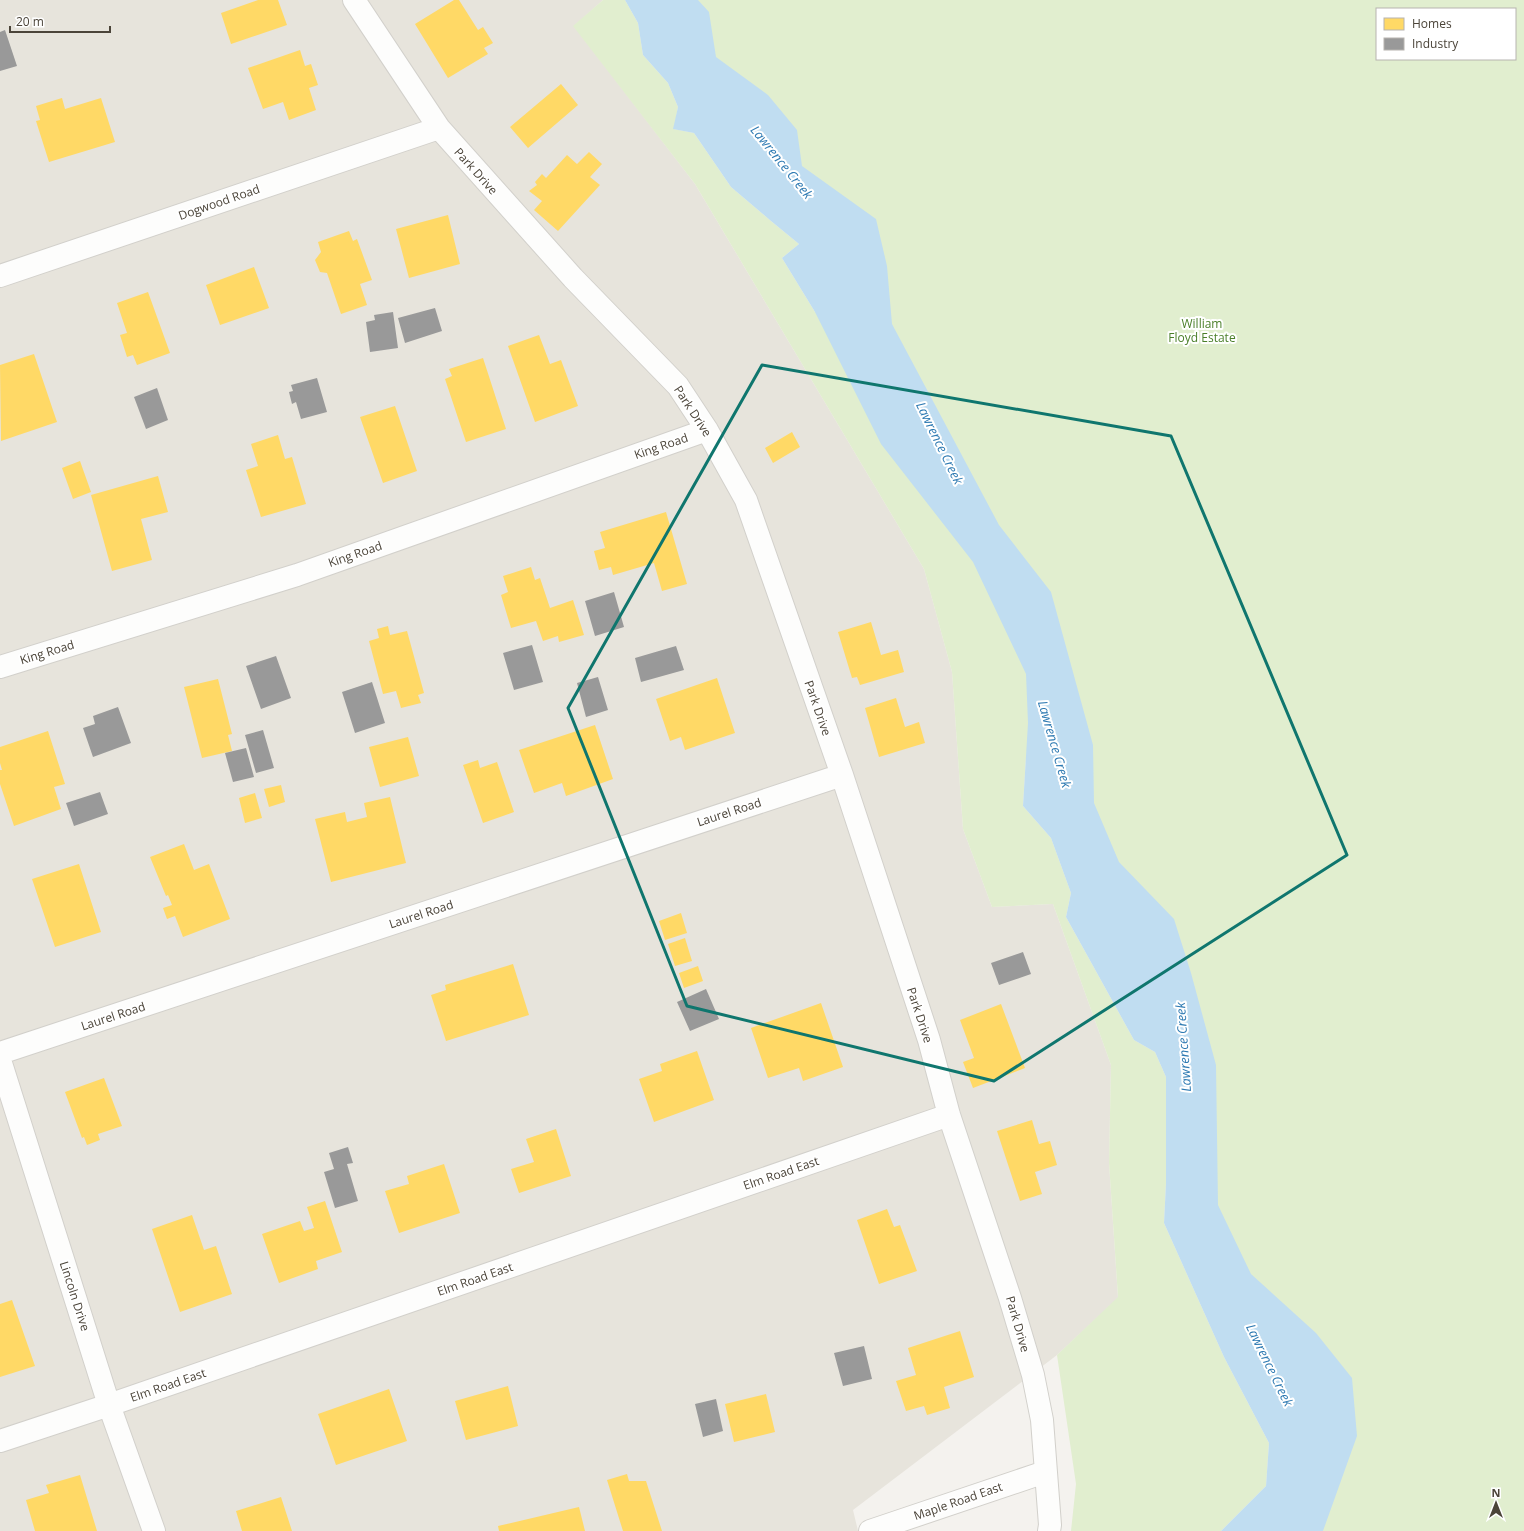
<svg xmlns="http://www.w3.org/2000/svg" width="1524" height="1531" font-family="'Open Sans',sans-serif">
	<style>
		.residential { fill: #e7e4dc }
		.green { fill: #e1eecf; fill-rule: evenodd }
		.water { fill: #c0ddf1 }
		.homes { fill: #ffd966 }
		.industry { fill: #999 }
		.lines { fill: none; stroke-linecap: round; stroke-linejoin: round }
		.minor-casing { stroke: #d2d0cb; stroke-width: 24 }
		.minor { stroke: #fdfdfc; stroke-width: 22 }
		.marked { fill: none; stroke: #0f766e; stroke-width: 3; stroke-linejoin: round }
		.labels { text-anchor: middle; dominant-baseline: central; stroke-width: 4; stroke-linejoin: round; paint-order: stroke }
		.street-label { font-size: 12px; fill: #4b4439; stroke: #fff }
		.park-label { font-size: 12px; fill: #4a7f2a; stroke: #fff }
		.water-label { font-size: 13px; font-style: italic; fill: #2e7ab2; stroke: #fff }
	</style>
	<rect width="100%" height="100%" fill="#f4f2ee"/>
	<path class="residential" d="M0,0H603L574,26L695,184L924,569L952,672L963,829L992,907L1053,904L1111,1065L1109,1163L1118,1298L1057,1355L853,1510L858,1531H0Z"/>
	<path class="green" d="M603,0H625L638,23L643,55L668,83L678,107L674,129L694,133L731,187L771,221L799,244L782,258L815,312L798,192L658,0H1524V1531H1271L1306,1443L1188,1218L1185,1088L1026,757L1023,806L1051,838L1071,893L1066,917L1134,1040L1155,1052L1166,1077V1183L1164,1223L1224,1357L1269,1443L1266,1486L1221,1531H1071L1076,1484L1057,1355L1118,1297L1109,1163L1111,1065L1053,904L992,907L963,829L952,672L924,569L695,184L573,26ZM1377,9H1515V59H1377Z"/>
	<path class="water" d="M625,0H698L709,12L716,57L768,95L797,130L802,166L876,219L887,266L892,324L999,525L1051,592L1093,745L1094,803L1119,862L1174,919L1191,973L1216,1065L1218,1205L1251,1274L1316,1333L1352,1378L1357,1436L1323,1531H1221L1266,1486L1269,1443L1224,1357L1164,1223L1166,1183V1077L1155,1052L1134,1040L1066,917L1071,893L1051,838L1023,806L1028,723L1026,674L973,562L881,444L815,312L782,258L799,244L771,221L731,187L694,133L673,129L678,107L668,83L643,55L638,23Z"/>
	<path class="homes" d="M258,0H278L287,25L231,44L221,13Z
		M454,0H459L478,30L483,27L493,43L484,48L488,54L448,78L415,24Z
		M300,50L305,66L311,64L318,85L309,88L316,110L289,120L283,102L263,109L248,68Z
		M561,84L578,105L528,148L510,127Z
		M62,98L65,109L101,98L115,142L49,162L36,121L40,120L36,106Z
		M589,152L602,164L590,177L600,185L558,231L534,210L542,201L529,191L537,185L535,182L542,174L546,178L567,155L577,164Z
		M448,215L460,264L409,278L396,229Z
		M349,231L353,241L357,239L372,280L360,284L367,305L341,314L327,273L320,272L315,260L321,252L318,242Z
		M254,267L269,308L220,325L206,285Z
		M148,292L170,353L137,365L133,355L127,357L120,335L127,333L117,303Z
		M539,335L550,364L561,360L578,406L535,422L508,346Z
		M34,354L57,422L1,441L0,365Z
		M483,358L506,429L466,442L445,379L452,376L449,369Z
		M395,406L417,471L383,483L360,417Z
		M792,432L800,447L773,463L765,448Z
		M278,435L285,459L292,457L306,504L261,517L246,470L258,466L251,444Z
		M80,461L91,492L73,499L62,468Z
		M158,476L168,512L141,519L152,560L112,571L91,495Z
		M666,512L687,584L662,591L654,563L613,575L611,567L599,570L594,551L605,548L600,532Z
		M531,567L535,580L540,578L550,608L573,600L584,635L559,642L558,636L543,641L536,621L511,628L501,595L508,592L503,576Z
		M871,622L881,655L898,650L904,672L860,685L857,677L852,678L838,632Z
		M388,626L390,635L407,631L424,693L418,695L421,703L401,708L396,691L383,694L369,641L379,638L377,629Z
		M717,678L735,733L685,750L681,737L670,741L656,699Z
		M218,679L232,734L228,735L232,751L202,758L184,687Z
		M896,698L905,727L919,722L925,743L879,757L865,708Z
		M595,725L613,779L566,796L562,783L534,793L519,750Z
		M48,731L65,784L54,787L61,809L14,826L0,784V770H2L0,763V747Z
		M408,737L419,776L380,787L369,747Z
		M478,760L480,768L497,762L514,812L483,823L463,765Z
		M281,785L285,802L269,807L264,789Z
		M255,793L262,818L245,823L239,798Z
		M390,797L406,863L331,882L315,819L345,812L347,822L367,817L364,803Z
		M184,844L194,870L209,864L230,919L183,937L175,916L167,919L163,908L172,905L168,895L166,896L150,857Z
		M79,864L101,932L55,947L32,879Z
		M681,913L687,933L665,940L659,921Z
		M685,938L692,961L675,966L668,944Z
		M513,964L529,1015L446,1041L431,995L446,990L445,985Z
		M698,966L703,981L684,988L679,973Z
		M821,1003L843,1067L803,1081L799,1068L768,1078L751,1028Z
		M1001,1004L1025,1068L973,1088L963,1062L974,1058L960,1020Z
		M697,1051L714,1100L654,1122L639,1079L662,1071L660,1064Z
		M104,1078L122,1126L98,1134L100,1140L87,1145L84,1137L82,1138L65,1092Z
		M1032,1120L1039,1144L1050,1141L1057,1165L1035,1172L1042,1194L1020,1201L997,1131Z
		M556,1129L571,1176L519,1193L511,1169L534,1162L526,1139Z
		M444,1164L460,1213L399,1233L385,1191L409,1184L407,1176Z
		M325,1201L342,1252L316,1261L318,1269L279,1283L262,1234L300,1221L304,1231L314,1228L307,1207Z
		M887,1209L894,1227L900,1225L917,1271L879,1284L857,1220Z
		M192,1215L204,1250L216,1246L232,1294L180,1312L152,1229Z
		M12,1300L35,1366L0,1377V1304Z
		M960,1331L974,1377L944,1387L950,1408L927,1415L924,1406L906,1411L896,1381L916,1375L908,1348Z
		M508,1386L518,1426L466,1440L455,1401Z
		M389,1389L407,1441L336,1465L318,1414Z
		M766,1394L775,1432L734,1442L725,1404Z
		M627,1474L629,1481H646L662,1531H623L607,1480Z
		M80,1475L97,1531H35L26,1500L49,1493L46,1485Z
		M281,1497L292,1531H242L236,1511Z
		M579,1507L585,1531H499L498,1526Z"/>
	<path class="industry" d="M5,30L17,66L0,71V32Z
		M435,308L442,331L405,343L398,318Z
		M393,312L398,348L370,352L366,322L375,320L374,315Z
		M317,378L327,412L301,419L296,402L292,404L289,392L293,391L291,385Z
		M157,388L168,420L146,429L134,397Z
		M614,592L624,627L595,636L585,601Z
		M532,645L543,682L514,690L503,653Z
		M676,646L684,670L641,682L635,658Z
		M276,656L291,698L261,709L246,666Z
		M598,677L608,710L586,717L577,683Z
		M372,682L385,723L355,733L342,692Z
		M118,707L131,743L93,757L83,728L95,724L93,716Z
		M263,730L274,768L256,773L245,735Z
		M246,748L254,777L233,782L225,753Z
		M100,792L108,814L74,826L66,803Z
		M1023,952L1031,974L999,985L991,963Z
		M706,989L719,1019L690,1031L677,1002Z
		M348,1147L353,1163L347,1164L358,1201L335,1208L324,1172L334,1169L329,1153Z
		M864,1346L872,1379L843,1386L834,1353Z
		M716,1399L723,1431L703,1437L695,1404Z"/>
	<g class="lines">
		<g class="minor-casing">
			<path id="minor" d="M354,0L439,128L573,278L678,386L707,430L746,500L842,775L929,1040L949,1115L1010,1298L1033,1375L1042,1420L1050,1525L1049,1531
				M0,276L439,128
				M0,667L297,575L707,430
				M0,1053L842,775
				M0,1060L109,1405L154,1531
				M0,1441L109,1405L949,1115
				M870,1531L1045,1472"/>
		</g>
		<use href="#minor" class="minor"/>
	</g>
	<path class="marked" d="M762,365L1171,436L1347,855L994,1081L687,1006L568,708Z"/>
	<g class="labels">
		<g class="street-label">
			<text transform="translate(476 171) rotate(48)">Park Drive</text>
			<text transform="translate(219 202) rotate(-19)">Dogwood Road</text>
			<text transform="translate(693 411) rotate(57)">Park Drive</text>
			<text transform="translate(661 446) rotate(-19)">King Road</text>
			<text transform="translate(355 554) rotate(-19)">King Road</text>
			<text transform="translate(47 652) rotate(-17)">King Road</text>
			<text transform="translate(818 708) rotate(71)">Park Drive</text>
			<text transform="translate(729 812) rotate(-18)">Laurel Road</text>
			<text transform="translate(421 914) rotate(-18)">Laurel Road</text>
			<text transform="translate(920 1015) rotate(72)">Park Drive</text>
			<text transform="translate(113 1016) rotate(-18)">Laurel Road</text>
			<text transform="translate(781 1173) rotate(-19)">Elm Road East</text>
			<text transform="translate(475 1279) rotate(-19)">Elm Road East</text>
			<text transform="translate(75 1296) rotate(72)">Lincoln Drive</text>
			<text transform="translate(1018 1324) rotate(74)">Park Drive</text>
			<text transform="translate(168 1385) rotate(-19)">Elm Road East</text>
			<text transform="translate(958 1501) rotate(-19)">Maple Road East</text>
		</g>
		<g class="park-label">
			<text x="1202" y="323">William<tspan x="1202" dy="14">Floyd Estate</tspan></text>
		</g>
		<g class="water-label">
			<text transform="translate(782 162) rotate(51)">Lawrence Creek</text>
			<text transform="translate(940 443) rotate(64)">Lawrence Creek</text>
			<text transform="translate(1055 744) rotate(74)">Lawrence Creek</text>
			<text transform="translate(1183 1047) rotate(-94)">Lawrence Creek</text>
			<text transform="translate(1270 1365) rotate(64)">Lawrence Creek</text>
		</g>
	</g>
	<rect x="1376" y="8" width="140" height="52" fill="#ffffff" stroke="#b7b4b0"/>
	<rect x="1384" y="18" width="20" height="12" fill="#ffd966" stroke="#b7b4b0"/>
	<text x="1412" y="28" font-size="12" fill="#4b4439">Homes</text>
	<rect x="1384" y="38" width="20" height="12" fill="#999999" stroke="#b7b4b0"/>
	<text x="1412" y="48" font-size="12" fill="#4b4439">Industry</text>
	<g transform="translate(1496 1503)" stroke="#ffffff" stroke-width="3" paint-order="stroke">
	<path d="M0-3L7 15L0 10L-7 15Z" fill="#4b4439"/>
	<text y="-6" font-size="11" font-weight="bold" text-anchor="middle" fill="#4b4439">N</text>
	</g>
	<path d="M10 26v6h100v-6" fill="none" stroke="#4b4439" stroke-width="2"/>
	<text x="16" y="26" font-size="12" fill="#4b4439" stroke="#ffffff" stroke-width="3" paint-order="stroke">20 m</text>
</svg>
